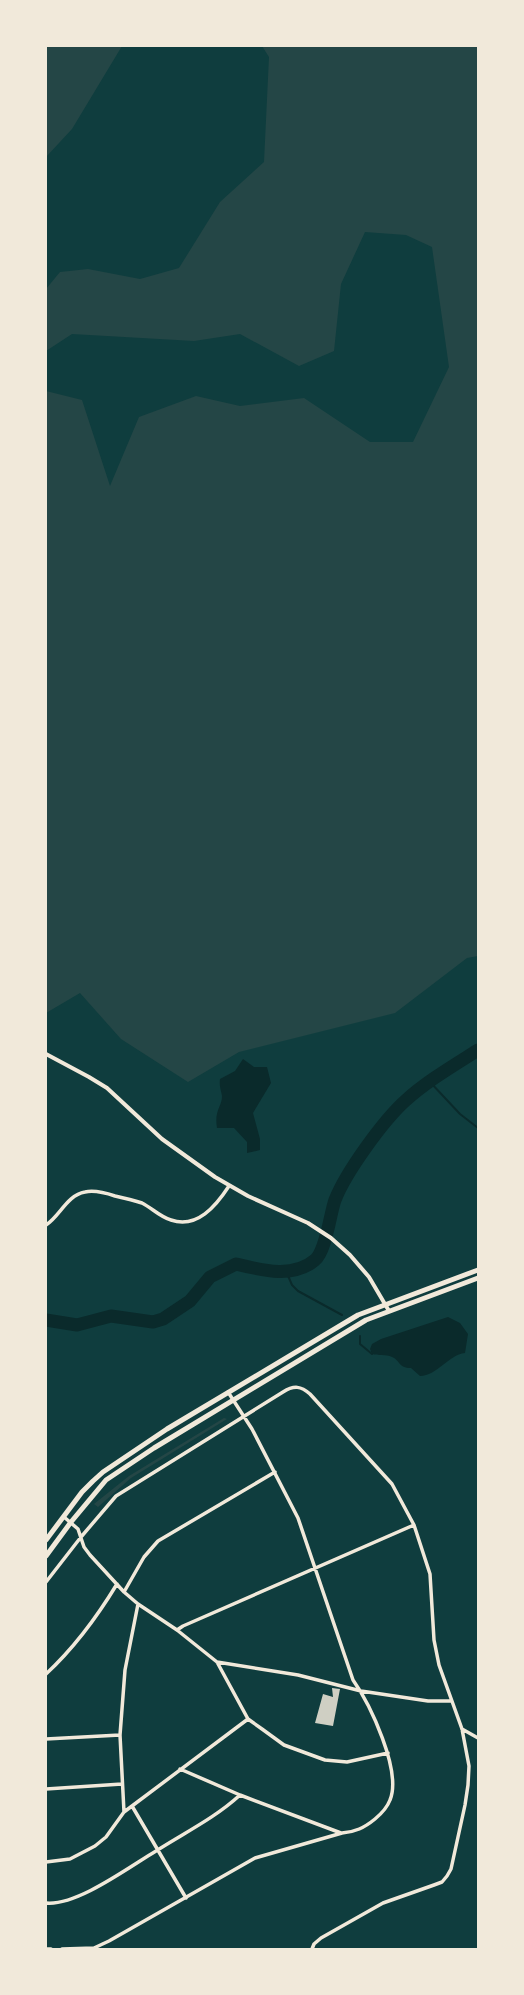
<svg xmlns="http://www.w3.org/2000/svg" width="524" height="1995" font-family="Lato,sans-serif">
	<style>
		.green { fill: #244646 }
		.water { fill: #0a2a2b }
		.lines { fill: none; stroke-linecap: round; stroke-linejoin: round }
		.stream { stroke: #0a2a2b; stroke-width: 2 }
		.river { stroke: #0a2a2b; stroke-width: 13 }
		.building { fill: #cfcfc3 }
		.minor { stroke: #f1e9da; stroke-width: 3.5 }
		.tertiary { stroke: #f1e9da; stroke-width: 4 }
		.primary { stroke: #f1e9da; stroke-width: 5 }
	</style>
	<rect width="100%" height="100%" fill="#0f3d3e"/>
	<path class="green" d="M46,46H122L72,129L46,157Z
		M262,46H478V956L467,958L395,1013L239,1052L188,1082L121,1039L80,993L46,1013V391L82,400L110,486L139,417L196,396L240,406L304,398L370,442H413L449,367L432,247L406,235L365,232L341,284L334,351L299,366L240,334L194,341L72,334L46,351V289L60,272L88,269L140,279L179,268L220,202L264,162L269,57Z
		M224,1418L227,1419L131,1478L98,1507L94,1504L129,1476Z"/>
	<path class="water" d="M243,1059L254,1067H267L271,1083L253,1113L260,1139V1150L247,1153V1142L234,1128H217C214,1110 222,1107 222,1096C221,1090 219,1086 220,1079L235,1071Z
		M448,1317L460,1323L468,1334L465,1353C448,1355 437,1376 420,1376L411,1368C398,1368 401,1361 392,1357C386,1354 378,1356 372,1354L370,1349L372,1344L381,1339Z"/>
	<g class="lines">
		<path class="stream" d="M430,1082L460,1114L478,1128
			M286,1271L292,1285L298,1291L342,1315
			M360,1336V1344L372,1354"/>
		<path class="river" d="M46,1320L77,1325L111,1316L153,1322L163,1319L190,1301L210,1277L236,1264C261,1270 293,1279 315,1260C326,1251 330,1214 335,1200C346,1172 383,1121 405,1101C427,1081 453,1066 478,1050"/>
	</g>
	<path class="building" d="M332,1688L340,1689L333,1726L315,1723L323,1694L333,1697Z"/>
	<g class="lines">
		<path class="minor" d="M46,1225C60,1216 67,1195 85,1192C94,1190 106,1193 115,1196C124,1198 133,1200 142,1203C152,1208 160,1217 171,1220C197,1229 216,1206 229,1186
			M64,1517L78,1529L84,1547L90,1555L124,1592L138,1604L177,1630L217,1662L248,1719L262,1729L284,1745L325,1760L347,1762L388,1753
			M46,1582L81,1537L116,1496L283,1392C294,1385 301,1386 310,1394L392,1484L414,1525L430,1574L434,1640L439,1665L462,1729L469,1766L468,1785L465,1805L451,1869L447,1876L442,1882L434,1885L383,1903L321,1938L314,1944L312,1949
			M124,1592L144,1557L158,1541L275,1472
			M177,1630L183,1626L414,1525
			M217,1662L298,1675L361,1691L428,1701H452
			M46,1674C74,1648 97,1617 117,1584
			M462,1729L478,1738
			M46,1739L120,1735
			M180,1769L240,1795L341,1833
			M46,1789L122,1784
			M132,1806L186,1898
			M124,1812L120,1735L125,1670L138,1604
			M46,1862L70,1859L95,1846L106,1837L124,1812L248,1719
			M46,1903C77,1906 129,1867 156,1851C184,1833 215,1818 240,1795
			M46,1949H51
			M62,1949L94,1948L109,1941L255,1858L342,1833C355,1832 364,1828 375,1819C381,1814 387,1808 390,1800C402,1771 370,1704 353,1680L298,1518L252,1429L228,1392"/>
		<path class="tertiary" d="M46,1054L89,1077L107,1088L162,1139L215,1177L248,1196L308,1223L331,1238L350,1255L369,1277L389,1311"/>
		<path class="primary" d="M46,1540L82,1492L93,1481L103,1472L167,1429L358,1315L478,1270
			M46,1556L71,1522L106,1480L154,1448L366,1320L478,1278"/>
	</g>
	<rect width="524" height="1995" fill="none" stroke="#f1e9da" stroke-width="94"/>
</svg>
